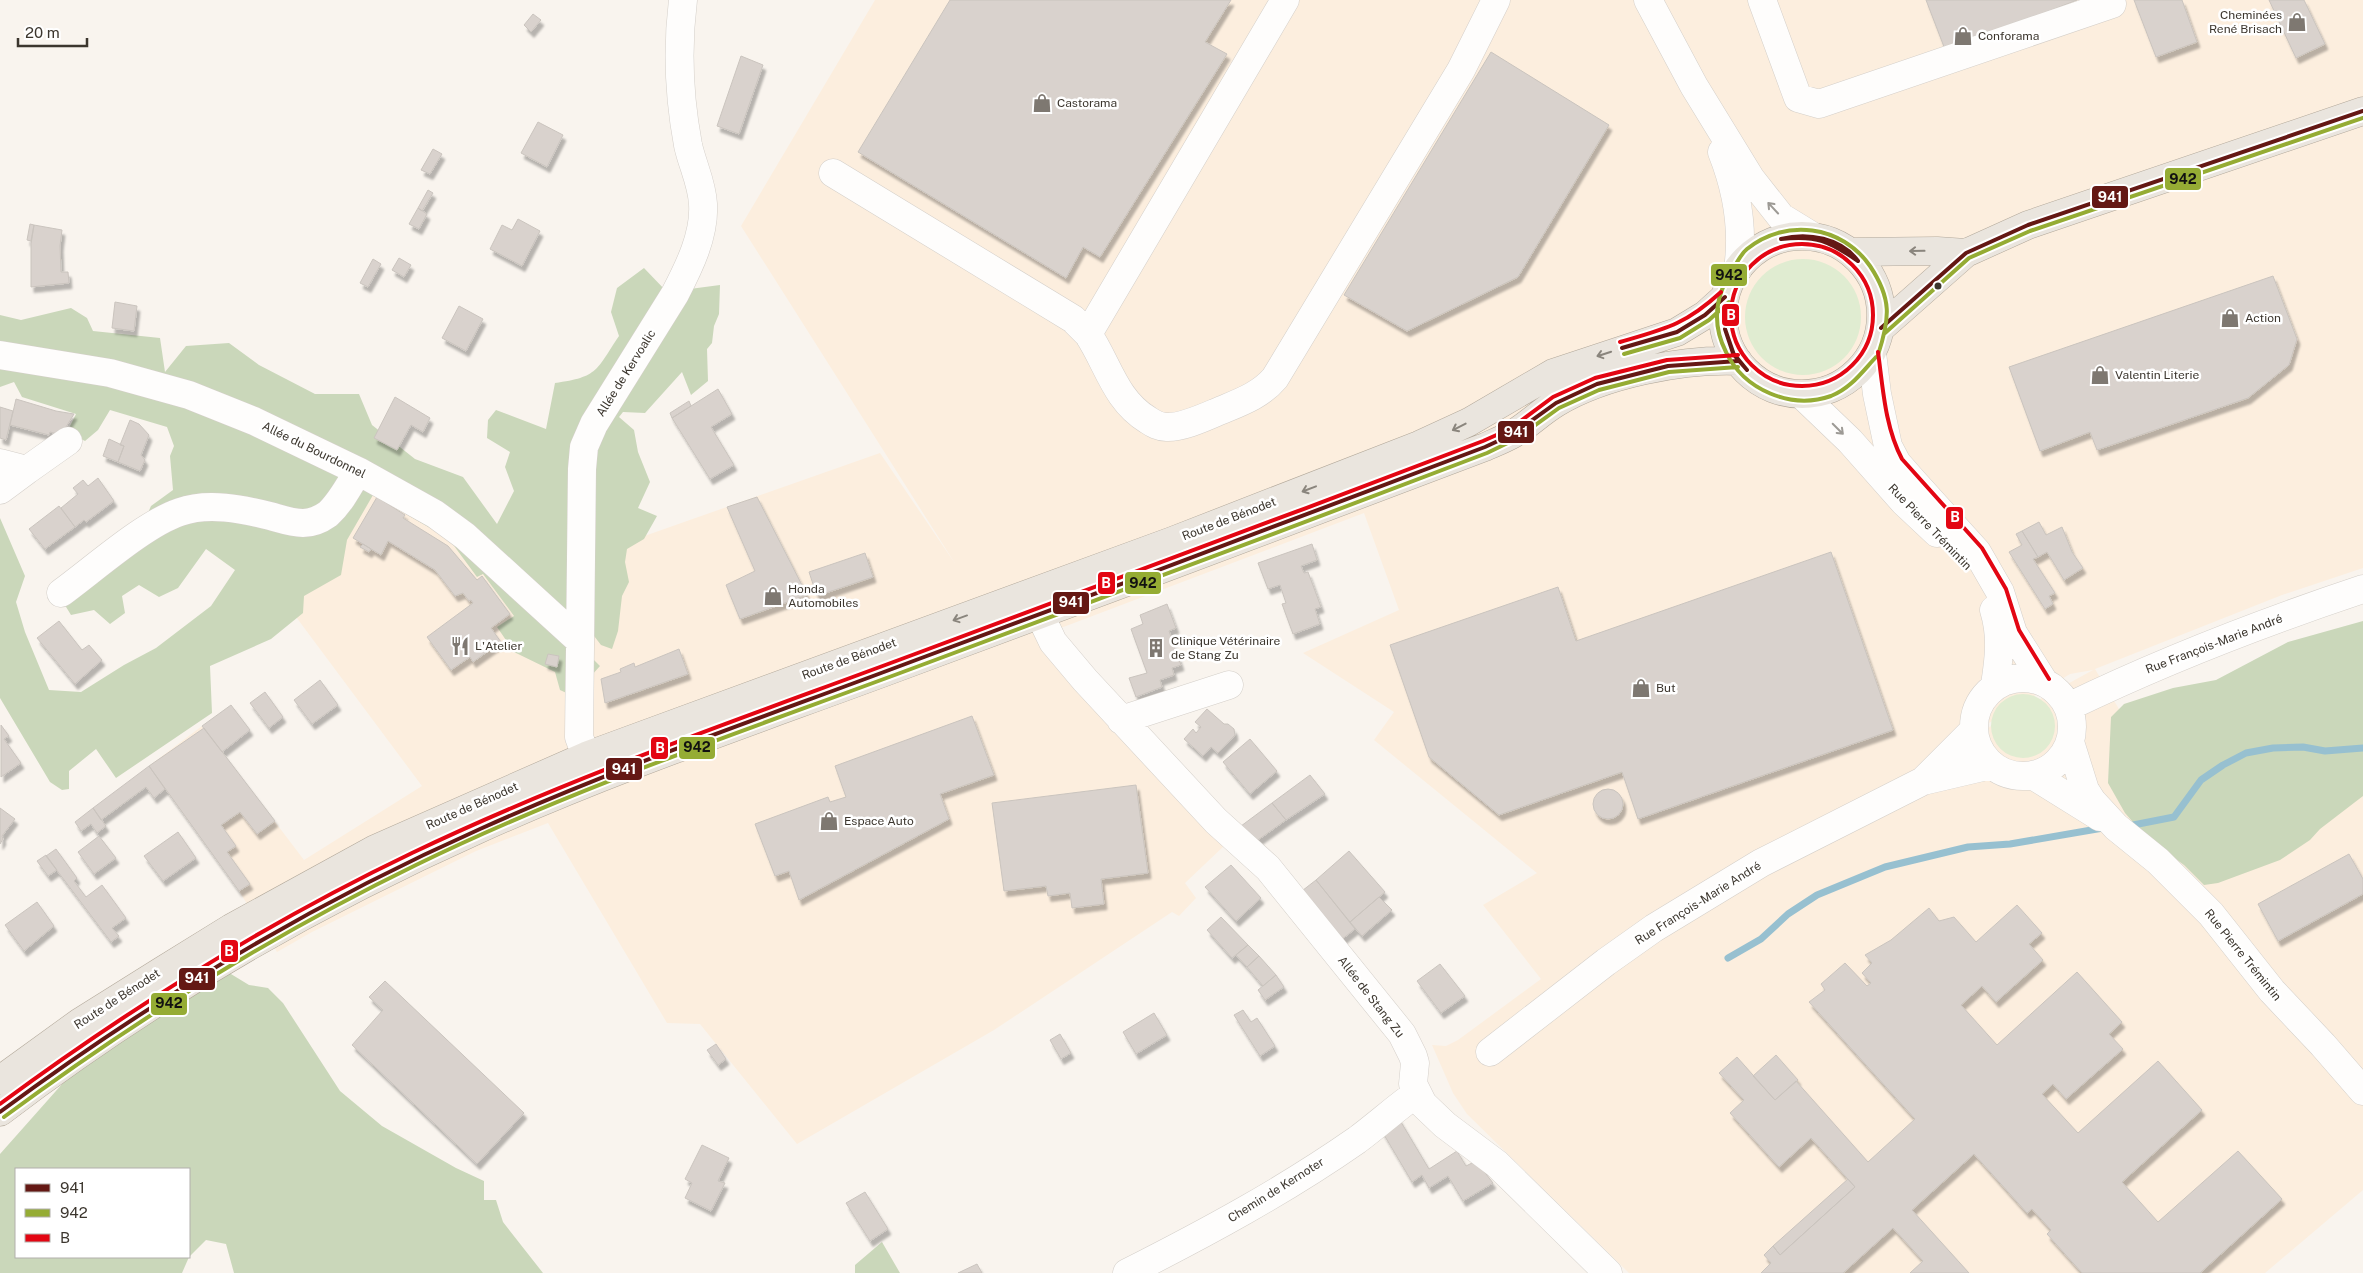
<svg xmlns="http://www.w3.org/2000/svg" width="2363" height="1273" font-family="'Public Sans',sans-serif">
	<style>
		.built { fill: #fceede; fill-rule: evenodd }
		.green { fill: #e0ecd1 }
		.forest { fill: #cad7ba }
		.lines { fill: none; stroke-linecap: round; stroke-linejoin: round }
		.stream { stroke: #97c0d0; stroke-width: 7 }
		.building { fill: #d9d2cd; stroke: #cac4be; filter: url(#shadow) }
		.minor-casing { stroke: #d4cfc9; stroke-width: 29 }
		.major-casing { stroke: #b2a89a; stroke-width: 29 }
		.minor { stroke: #fefdfc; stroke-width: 28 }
		.major { stroke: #eae5de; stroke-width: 28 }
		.bus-1-casing { stroke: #fff; stroke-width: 8 }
		.bus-2-casing { stroke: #fff; stroke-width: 8 }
		.bus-3-casing { stroke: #fff; stroke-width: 8 }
		.bus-1 { stroke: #641814; stroke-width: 4 }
		.bus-2 { stroke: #95ac34; stroke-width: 4 }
		.bus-3 { stroke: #e30613; stroke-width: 4 }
		.oneway { stroke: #9d9a95 }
		.oneway2 { stroke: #8a857d }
		.bus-dot { fill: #3c362e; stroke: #fff; stroke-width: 2 }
		.labels { text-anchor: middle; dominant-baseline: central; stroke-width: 5; stroke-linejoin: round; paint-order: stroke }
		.poi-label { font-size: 12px; fill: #3c362e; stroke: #fff; text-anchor: start }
		.street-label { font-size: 12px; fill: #3c362e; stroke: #fff }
		.line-badge { stroke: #fff; stroke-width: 2 }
		.badge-label { font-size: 14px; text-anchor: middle; font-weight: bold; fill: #fff }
		.pale-badge-label { font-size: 14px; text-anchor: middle; font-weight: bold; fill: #111 }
	</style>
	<defs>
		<filter id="shadow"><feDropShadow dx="3" dy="5.5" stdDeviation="1" flood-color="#0004"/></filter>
	</defs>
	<rect width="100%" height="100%" fill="#f9f4ee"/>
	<path class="built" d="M875,0H2363V568L2282,595L2095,669L2122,714L2363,771V1190L2265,1273H1629L1467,1114L1453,1093L1432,1045L1446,1046L1458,1040L1541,979L1483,905L1537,873L1374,740L1394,712L1303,653L1399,610L1364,513L1037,637L1225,845L1185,883L1196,898L1179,916L1172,912L994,1030L797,1144L700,1024L667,1023L548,823L476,851L312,932L277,952L239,891L149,766L202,726L304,860L422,786L273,586L368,483L593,638L599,552L880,453L956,565L741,226ZM2093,670L1926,762V761L2070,674Z"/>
	<path class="green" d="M1745 317a58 58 0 1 1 116 0a58 58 0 1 1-116 0Z
		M1991 726a32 32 0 1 1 64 0a32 32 0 1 1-64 0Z"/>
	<path class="forest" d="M644,268L667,292L720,285L719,314L714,326L712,343L707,349L708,381L691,395L682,372L645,413L623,412L619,417L634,430L638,452L650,482L638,508L657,516L644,539L627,549L625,562L629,582L622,596L618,631L612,649L601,645L581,619L586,652L600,666L573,696L560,690L555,672L514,652L497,627L514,616L483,574L477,577L449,539L373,495L347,540L341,575L304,596L303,613L271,639L210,666L212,713L116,778L96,749L69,771V789L62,790L50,782L0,698V518L25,576L16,602L25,632L49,690L81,692L124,665L156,648L211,606L235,570L206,549L178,588L159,597L139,585L122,596L125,613L110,624L94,610L71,615L63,602L134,545L151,506L173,490L170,456L174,446L167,427L110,410L98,430L85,441L67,432L76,414L22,397L14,382L0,387V315L21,320L71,308L87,318L93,331L160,338L165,372L186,346L229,343L259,365L315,394H359L372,425L415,459L463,477L497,524L514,491L505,467L510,452L487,438L488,420L496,410L546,429L555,383C599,377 596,370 619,336L611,312L617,288Z
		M2363,621V796L2320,829L2310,840L2280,860L2218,883L2204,885L2184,865L2146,837L2125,813L2108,783L2111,717L2124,704L2173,688L2216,680L2288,642Z
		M226,971L249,985L268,988L283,1003L340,1091L382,1126L456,1168L484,1181V1200H496L503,1222L543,1273H234L226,1244L206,1240L189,1257V1169H16V1257H189L182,1273H0V1154L71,1074Z
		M882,1242L900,1273H855V1265Z"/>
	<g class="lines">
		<path class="stream" d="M2128,826L2174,817L2201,780L2223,765L2246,753L2273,748L2303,747L2325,751L2363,748
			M1728,958L1761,939L1788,914L1817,895L1885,867L1968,847L2010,844L2103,828"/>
	</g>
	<path class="building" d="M950,0H1231L1205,42L1227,54L1100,257L1083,247L1066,278L858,152Z
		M1926,0H2077L1946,52Z
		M2134,0H2182L2197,42L2156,57Z
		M2269,0H2304L2325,44L2296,58Z
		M533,14L541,20L531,32L524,25Z
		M1491,52L1609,125L1518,277L1407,331L1344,295Z
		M741,56L763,65L739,134L717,126Z
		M538,122L563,135L547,167L521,153Z
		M433,149L442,154L430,174L421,170Z
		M428,190L433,193L422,211L418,208Z
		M418,208L427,214L419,229L409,224Z
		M518,219L540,231L522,266L490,249L502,225L512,230Z
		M30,224L34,225L31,241L27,240Z
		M34,225L62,230L60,246L61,272H68L69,283L31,287V244Z
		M399,258L411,265L404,277L392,270Z
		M373,259L381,264L368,287L360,283Z
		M2273,276L2297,339L2289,365L2248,398L2097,450L2090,432L2040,451L2009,367Z
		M115,302L137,306L134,331L112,328Z
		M459,306L483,319L466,351L442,338Z
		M718,389L732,414L711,427L734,465L710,479L672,418Z
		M395,397L430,418L423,432L411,425L397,450L374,438Z
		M16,399L56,411L74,414L61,435L50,432L49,435L10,425Z
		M689,401L691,406L672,418L670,413Z
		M0,407L13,411L6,440L0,438Z
		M130,420L139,424L149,435L141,455L145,460L140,471L118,462L124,446L120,445Z
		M109,439L124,446L118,462L103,456Z
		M98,478L114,501L86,522L84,520L75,527L61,508L78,494L73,488L83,480L88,486Z
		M377,497L405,515L403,518L448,546L477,580L482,576L510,614L491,628L501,642L473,662L470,657L451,670L427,637L473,603L471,600L469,601L463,593L455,596L435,570L388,541L381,555L353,538Z
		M757,497L807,595L740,619L726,585L755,571L727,507Z
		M59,506L75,527L45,549L29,529Z
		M2039,522L2046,535L2062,527L2072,552L2083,568L2064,580L2047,552L2038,557L2022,531Z
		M2022,531L2038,557L2033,559L2055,593L2049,596L2053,604L2045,609L2009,552L2022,545L2016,534Z
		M363,544L371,549L369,552L360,547Z
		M1312,544L1317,560L1301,566L1304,573L1308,572L1321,607L1315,609L1320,624L1293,634L1282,604L1286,603L1280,585L1268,589L1258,563Z
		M1831,552L1893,730L1638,819L1622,772L1499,815L1429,757L1390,645L1558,587L1576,641Z
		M865,553L873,577L817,596L809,572Z
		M1167,604L1176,628L1169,631L1181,665L1172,668L1174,675L1160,680L1162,687L1136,697L1129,678L1147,673L1131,629L1143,624L1140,615Z
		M59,621L82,650L89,645L102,660L75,684L37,638Z
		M679,649L688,674L605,703L601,679L621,672L620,669L634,663L635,667Z
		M548,654L559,656L557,667L545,664Z
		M320,680L338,705L312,724L294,700Z
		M265,692L283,717L269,728L250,703Z
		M231,705L250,730L222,752L202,726Z
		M1207,709L1224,724H1228L1234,729L1235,735L1218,753L1211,747L1203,756L1184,739L1193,729L1196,733L1201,727L1195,722Z
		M972,716L994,775L940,794L949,819L799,900L789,871L775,876L755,824L828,797L830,802L846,797L835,766Z
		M1,725L9,736L4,739L21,763L1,777Z
		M204,728L275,821L257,834L240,812L221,825L236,846L227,852L250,884L239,891L149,766Z
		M1250,739L1277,771L1250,794L1223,762Z
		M149,766L165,789L154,798L146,787L101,820L93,808Z
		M1310,775L1325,794L1286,820L1272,803Z
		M1136,785L1148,873L1101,879L1104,904L1072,908L1070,893L1048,896L1046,886L1004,891L992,803Z
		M1593 804a15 15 0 1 1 30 0a15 15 0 1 1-30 0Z
		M1272,803L1286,820L1251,845L1237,829Z
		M0,808L15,819L2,836L3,839L0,844Z
		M93,808L106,826L97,833L91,824L81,831L75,822Z
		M178,832L196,858L163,881L144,856Z
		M99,836L116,858L94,874L78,852Z
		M56,849L77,878L74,881L86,897L102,885L126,918L112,928L119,936L111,942L46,856Z
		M1349,851L1385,892L1350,922L1316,880Z
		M2349,854L2363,879V894L2278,941L2258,904Z
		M46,855L57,870L48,876L37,861Z
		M1231,865L1261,898L1236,921L1205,887Z
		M1316,880L1355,929L1341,940L1298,894Z
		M1379,897L1392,910L1362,936L1350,922Z
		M37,902L54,926L24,951L5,925Z
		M2017,905L2042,933L2029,944L2043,960L1996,1002L1982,986L1961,1005L1997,1045L2077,972L2122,1022L2109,1034L2123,1049L2066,1099L2053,1084L2042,1094L2078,1133L2158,1061L2202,1110L2122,1182L2158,1222L2238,1151L2282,1199L2200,1273H2082L2047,1234L2051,1230L2032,1209L2027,1213L1974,1154L1912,1210L1969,1273H1910L1923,1261L1893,1228L1843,1273H1761L1771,1263L1764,1255L1773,1246L1780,1255L1855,1187L1811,1138L1779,1167L1730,1113L1744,1100L1719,1073L1737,1057L1775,1100L1796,1081L1868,1162L1915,1119L1809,1002L1825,990L1821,984L1845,963L1867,986L1871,983L1862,973L1872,963L1865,955L1891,940L1929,908L1939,921L1954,917L1976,942Z
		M1221,917L1248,945L1232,958L1207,930Z
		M1248,945L1259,956L1247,967L1236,955Z
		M1259,956L1276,975L1263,986L1247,967Z
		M1440,964L1465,996L1441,1013L1417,981Z
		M1276,975L1284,987L1265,1000L1258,990Z
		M385,981L524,1113L477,1164L352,1045L383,1010L369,997Z
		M1243,1010L1251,1022L1257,1018L1275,1046L1260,1056L1234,1015Z
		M1154,1013L1167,1035L1136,1054L1123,1032Z
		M1060,1034L1071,1053L1061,1059L1050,1040Z
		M716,1044L726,1059L718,1065L707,1050Z
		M1776,1055L1798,1080L1775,1100L1753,1076Z
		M1398,1117L1429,1169L1457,1151L1466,1166L1476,1161L1493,1183L1463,1201L1448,1176L1429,1188L1422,1175L1412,1182L1380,1128Z
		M702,1145L729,1158L718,1181L725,1183L711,1211L685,1198L692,1183L685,1179Z
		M1848,1179L1855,1187L1780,1255L1773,1246Z
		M865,1192L888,1229L870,1241L846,1203Z
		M977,1264L982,1273H958Z"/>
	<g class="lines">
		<g class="minor-casing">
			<path id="minor" d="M1285,0L1088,334C1108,364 1115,400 1148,420C1154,424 1159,427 1166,427C1181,428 1203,418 1217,412C1238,403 1260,396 1275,378L1461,70L1496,0
				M1648,0L1694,86L1751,179L1781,217L1812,236
				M1762,0L1798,98L1819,104L2112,4
				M1722,152C1737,190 1744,228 1738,269
				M833,173L1073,319L1088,334
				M1872,353L1877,394L1888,446L1897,463L1911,479L1977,552L2000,592L2013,633L2044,682
				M0,355L110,373L189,395L254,421L358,471L435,514L465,536L580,641
				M1802,395L1850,441L1904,502L1937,533
				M0,463L27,470L0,490
				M27,470L68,441
				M61,593C94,569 144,524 180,512C208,502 242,509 270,516C281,519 292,523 303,523C312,523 321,519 328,514C341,502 349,486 358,471
				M1994,610C2002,636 1999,659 1995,685
				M1040,615L1053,642L1085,680L1216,821L1268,868L1402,1034L1413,1056L1415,1063L1413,1084L1423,1104L1445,1125L1497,1164L1608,1273
				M1974 727a49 49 0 1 1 98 0a49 49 0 1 1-98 0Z
				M2068,707C2165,660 2261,623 2363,589
				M1121,720L1229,685
				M2070,742L2085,790L2092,801L2116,827L2158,861L2211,914L2272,991L2323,1045L2363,1091
				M575,776L586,756L579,737L582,469L584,447L594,424L675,294C689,267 705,235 703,204C702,183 692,164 688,145C679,97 677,48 683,0
				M2034,776L2100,817
				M1924,780L1973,731
				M1490,1052L1606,962L1654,928L1761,863L1923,781L1991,765
				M1127,1273C1206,1233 1284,1191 1357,1140C1377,1125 1396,1108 1417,1093"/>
		</g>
		<g class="major-casing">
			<path id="major" d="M1723 315a79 79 0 1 1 158 0a79 79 0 1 1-158 0Z
				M1851,252L1937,251L1966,253
				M1881,328L1966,253L2028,225L2363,111
				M0,1080L80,1022L163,970L231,928L375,849L586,756L1172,541L1419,445L1469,422L1553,373L1677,332L1705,315L1725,297
				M0,1112C148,999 309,905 479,829C612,769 750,722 885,672C1085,598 1286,523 1485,447C1494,443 1504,439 1513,434C1528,425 1541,412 1556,403C1604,374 1682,359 1738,361"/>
		</g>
		<use href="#minor" class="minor"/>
		<use href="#major" class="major"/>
		<g class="bus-1-casing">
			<path id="bus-1" d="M1781,239C1808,232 1841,238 1858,261
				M1781,239C1817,235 1829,241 1858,261
				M1881,328L1966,253L2028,225L2363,111
				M1725,329L1733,353L1747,370
				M1725,329L1734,355L1747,370
				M1622,348L1677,332L1705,315L1725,297
				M0,1112C150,1001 309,905 480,829C622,765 770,715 916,660C1106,590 1296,519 1485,447L1513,434L1556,403L1597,384L1668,366L1738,361"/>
		</g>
		<g class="bus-2-casing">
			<path id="bus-2" d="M1885,333L1969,258L2030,231L2363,118
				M1624,354L1680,338L1709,320L1729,302
				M1876,357C1862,372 1851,388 1831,396C1791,410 1744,390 1726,352C1710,321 1716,292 1736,264C1739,259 1742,253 1747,249C1785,218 1842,225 1870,266C1892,299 1890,318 1878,355
				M4,1117C134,1021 270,936 416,865C578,786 750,729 919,666C1109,596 1298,525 1487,453L1516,439L1559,408L1599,390L1669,372L1738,367"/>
		</g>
		<g class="bus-3-casing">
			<path id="bus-3" d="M1731 315a71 71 0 1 1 142 0a71 71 0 1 1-142 0Z
				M1620,342C1665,329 1685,325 1721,292
				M1878,352C1883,388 1885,427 1902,459L1982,548L2006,589L2019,630L2049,679
				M0,1104C130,1008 266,923 412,853C575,775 746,717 915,654C1104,584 1294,513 1483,441L1510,429L1553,397L1595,378L1667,360L1738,355"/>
		</g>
		<use href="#bus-1" class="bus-1"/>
		<use href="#bus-2" class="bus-2"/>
		<use href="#bus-3" class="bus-3"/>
	</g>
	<defs><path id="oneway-shaft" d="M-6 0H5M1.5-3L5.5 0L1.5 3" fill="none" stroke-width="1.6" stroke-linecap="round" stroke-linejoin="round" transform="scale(1.25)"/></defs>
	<g class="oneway">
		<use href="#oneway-shaft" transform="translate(1773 208) rotate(-133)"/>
		<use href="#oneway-shaft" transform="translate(1838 429) rotate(45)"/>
	</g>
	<g class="oneway2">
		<use href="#oneway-shaft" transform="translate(1917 251) rotate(179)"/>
		<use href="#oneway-shaft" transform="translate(1604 354) rotate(162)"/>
		<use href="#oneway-shaft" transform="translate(1459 427) rotate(153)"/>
		<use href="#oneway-shaft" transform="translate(1309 489) rotate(159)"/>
		<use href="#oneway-shaft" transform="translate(960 618) rotate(160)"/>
	</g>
	<defs>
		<g id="shop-bare" transform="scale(1.5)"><path d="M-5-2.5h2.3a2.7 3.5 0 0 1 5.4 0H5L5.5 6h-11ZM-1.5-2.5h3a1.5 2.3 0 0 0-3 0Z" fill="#7e7871" stroke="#fff" stroke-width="2.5" paint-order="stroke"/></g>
		<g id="restaurant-bare" transform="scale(1.5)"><path d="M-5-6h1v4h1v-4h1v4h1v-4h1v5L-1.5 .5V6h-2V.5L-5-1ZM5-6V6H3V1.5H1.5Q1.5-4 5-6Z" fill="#7e7871" stroke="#fff" stroke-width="2.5" paint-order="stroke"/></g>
		<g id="building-bare" transform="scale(1.5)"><path d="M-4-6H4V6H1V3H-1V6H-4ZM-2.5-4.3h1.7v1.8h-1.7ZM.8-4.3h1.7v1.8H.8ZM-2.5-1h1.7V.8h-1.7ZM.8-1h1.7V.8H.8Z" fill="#7e7871" stroke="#fff" stroke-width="2.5" paint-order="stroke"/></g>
	</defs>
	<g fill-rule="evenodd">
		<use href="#shop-bare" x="2297" y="22"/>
		<use href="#shop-bare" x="1963" y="36"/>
		<use href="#shop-bare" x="1042" y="103"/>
		<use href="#shop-bare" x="2230" y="318"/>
		<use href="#shop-bare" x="2100" y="375"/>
		<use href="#shop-bare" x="773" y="596"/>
		<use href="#restaurant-bare" x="460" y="646"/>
		<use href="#building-bare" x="1156" y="648"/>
		<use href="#shop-bare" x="1641" y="688"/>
		<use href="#shop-bare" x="829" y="821"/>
	</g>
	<circle class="bus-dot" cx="1938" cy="286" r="4.5"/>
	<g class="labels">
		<g class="poi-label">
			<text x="2282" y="15" text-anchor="end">Cheminées<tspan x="2282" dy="14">René Brisach</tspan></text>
			<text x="1978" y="36">Conforama</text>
			<text x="1057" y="103">Castorama</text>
			<text x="2245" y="318">Action</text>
			<text x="2115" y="375">Valentin Literie</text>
			<text x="788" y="589">Honda<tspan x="788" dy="14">Automobiles</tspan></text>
			<text x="1171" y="641">Clinique Vétérinaire<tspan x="1171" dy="14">de Stang Zu</tspan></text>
			<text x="475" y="646">L'Atelier</text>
			<text x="1656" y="688">But</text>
			<text x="844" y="821">Espace Auto</text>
		</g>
		<g class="street-label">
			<text transform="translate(626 373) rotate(-58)">Allée de Kervoalic</text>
			<text transform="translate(314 450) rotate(26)">Allée du Bourdonnel</text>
			<text transform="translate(1229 519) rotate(-21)">Route de Bénodet</text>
			<text transform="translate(1930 527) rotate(46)">Rue Pierre Trémintin</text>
			<text transform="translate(2214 644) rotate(-21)">Rue François-Marie André</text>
			<text transform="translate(849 659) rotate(-20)">Route de Bénodet</text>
			<text transform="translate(472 806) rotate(-24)">Route de Bénodet</text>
			<text transform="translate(1698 903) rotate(-32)">Rue François-Marie André</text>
			<text transform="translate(2243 955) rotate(51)">Rue Pierre Trémintin</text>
			<text transform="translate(1371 997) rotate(52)">Allée de Stang Zu</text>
			<text transform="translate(117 999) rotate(-33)">Route de Bénodet</text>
			<text transform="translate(1276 1190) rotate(-32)">Chemin de Kernoter</text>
		</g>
	</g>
	<g class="line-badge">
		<rect x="2164" y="167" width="38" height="24" rx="5" fill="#95ac34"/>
		<rect x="2091" y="185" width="38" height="24" rx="5" fill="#641814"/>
		<rect x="1710" y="263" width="38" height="24" rx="5" fill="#95ac34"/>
		<rect x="1721" y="303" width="19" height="24" rx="5" fill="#e30613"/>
		<rect x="1497" y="420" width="38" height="24" rx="5" fill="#641814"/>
		<rect x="1945" y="506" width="19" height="24" rx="5" fill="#e30613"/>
		<rect x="1124" y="571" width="38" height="24" rx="5" fill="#95ac34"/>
		<rect x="1097" y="571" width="19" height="24" rx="5" fill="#e30613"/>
		<rect x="1052" y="591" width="38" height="24" rx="5" fill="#641814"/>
		<rect x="678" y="736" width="38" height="24" rx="5" fill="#95ac34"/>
		<rect x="650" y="736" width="19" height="24" rx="5" fill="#e30613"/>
		<rect x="605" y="757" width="38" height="24" rx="5" fill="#641814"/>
		<rect x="220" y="939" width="19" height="24" rx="5" fill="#e30613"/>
		<rect x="178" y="967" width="38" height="24" rx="5" fill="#641814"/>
		<rect x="150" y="992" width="38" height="24" rx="5" fill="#95ac34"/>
	</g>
	<g class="badge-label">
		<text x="2110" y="202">941</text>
		<text x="1731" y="320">B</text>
		<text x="1516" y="437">941</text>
		<text x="1955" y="522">B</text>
		<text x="1106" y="588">B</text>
		<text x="1071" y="607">941</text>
		<text x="660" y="753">B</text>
		<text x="624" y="774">941</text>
		<text x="229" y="956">B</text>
		<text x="197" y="983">941</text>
	</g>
	<g class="pale-badge-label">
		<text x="2183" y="184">942</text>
		<text x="1729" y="280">942</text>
		<text x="1143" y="588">942</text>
		<text x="697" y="752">942</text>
		<text x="169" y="1008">942</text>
	</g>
	<rect x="15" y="1168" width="175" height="90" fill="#ffffff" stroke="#b1afab"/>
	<rect x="25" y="1184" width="25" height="8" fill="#641814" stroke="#b1afab"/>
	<text x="60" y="1193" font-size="15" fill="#3c362e">941</text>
	<rect x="25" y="1209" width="25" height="8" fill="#95ac34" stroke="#b1afab"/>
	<text x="60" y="1218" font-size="15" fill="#3c362e">942</text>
	<rect x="25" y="1234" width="25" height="8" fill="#e30613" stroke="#b1afab"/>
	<text x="60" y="1243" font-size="15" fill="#3c362e">B</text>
	<path d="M18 38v8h69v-8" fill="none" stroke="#3c362e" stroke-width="2.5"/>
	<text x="25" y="38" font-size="15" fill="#3c362e" stroke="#ffffff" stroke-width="4" paint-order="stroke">20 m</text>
</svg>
